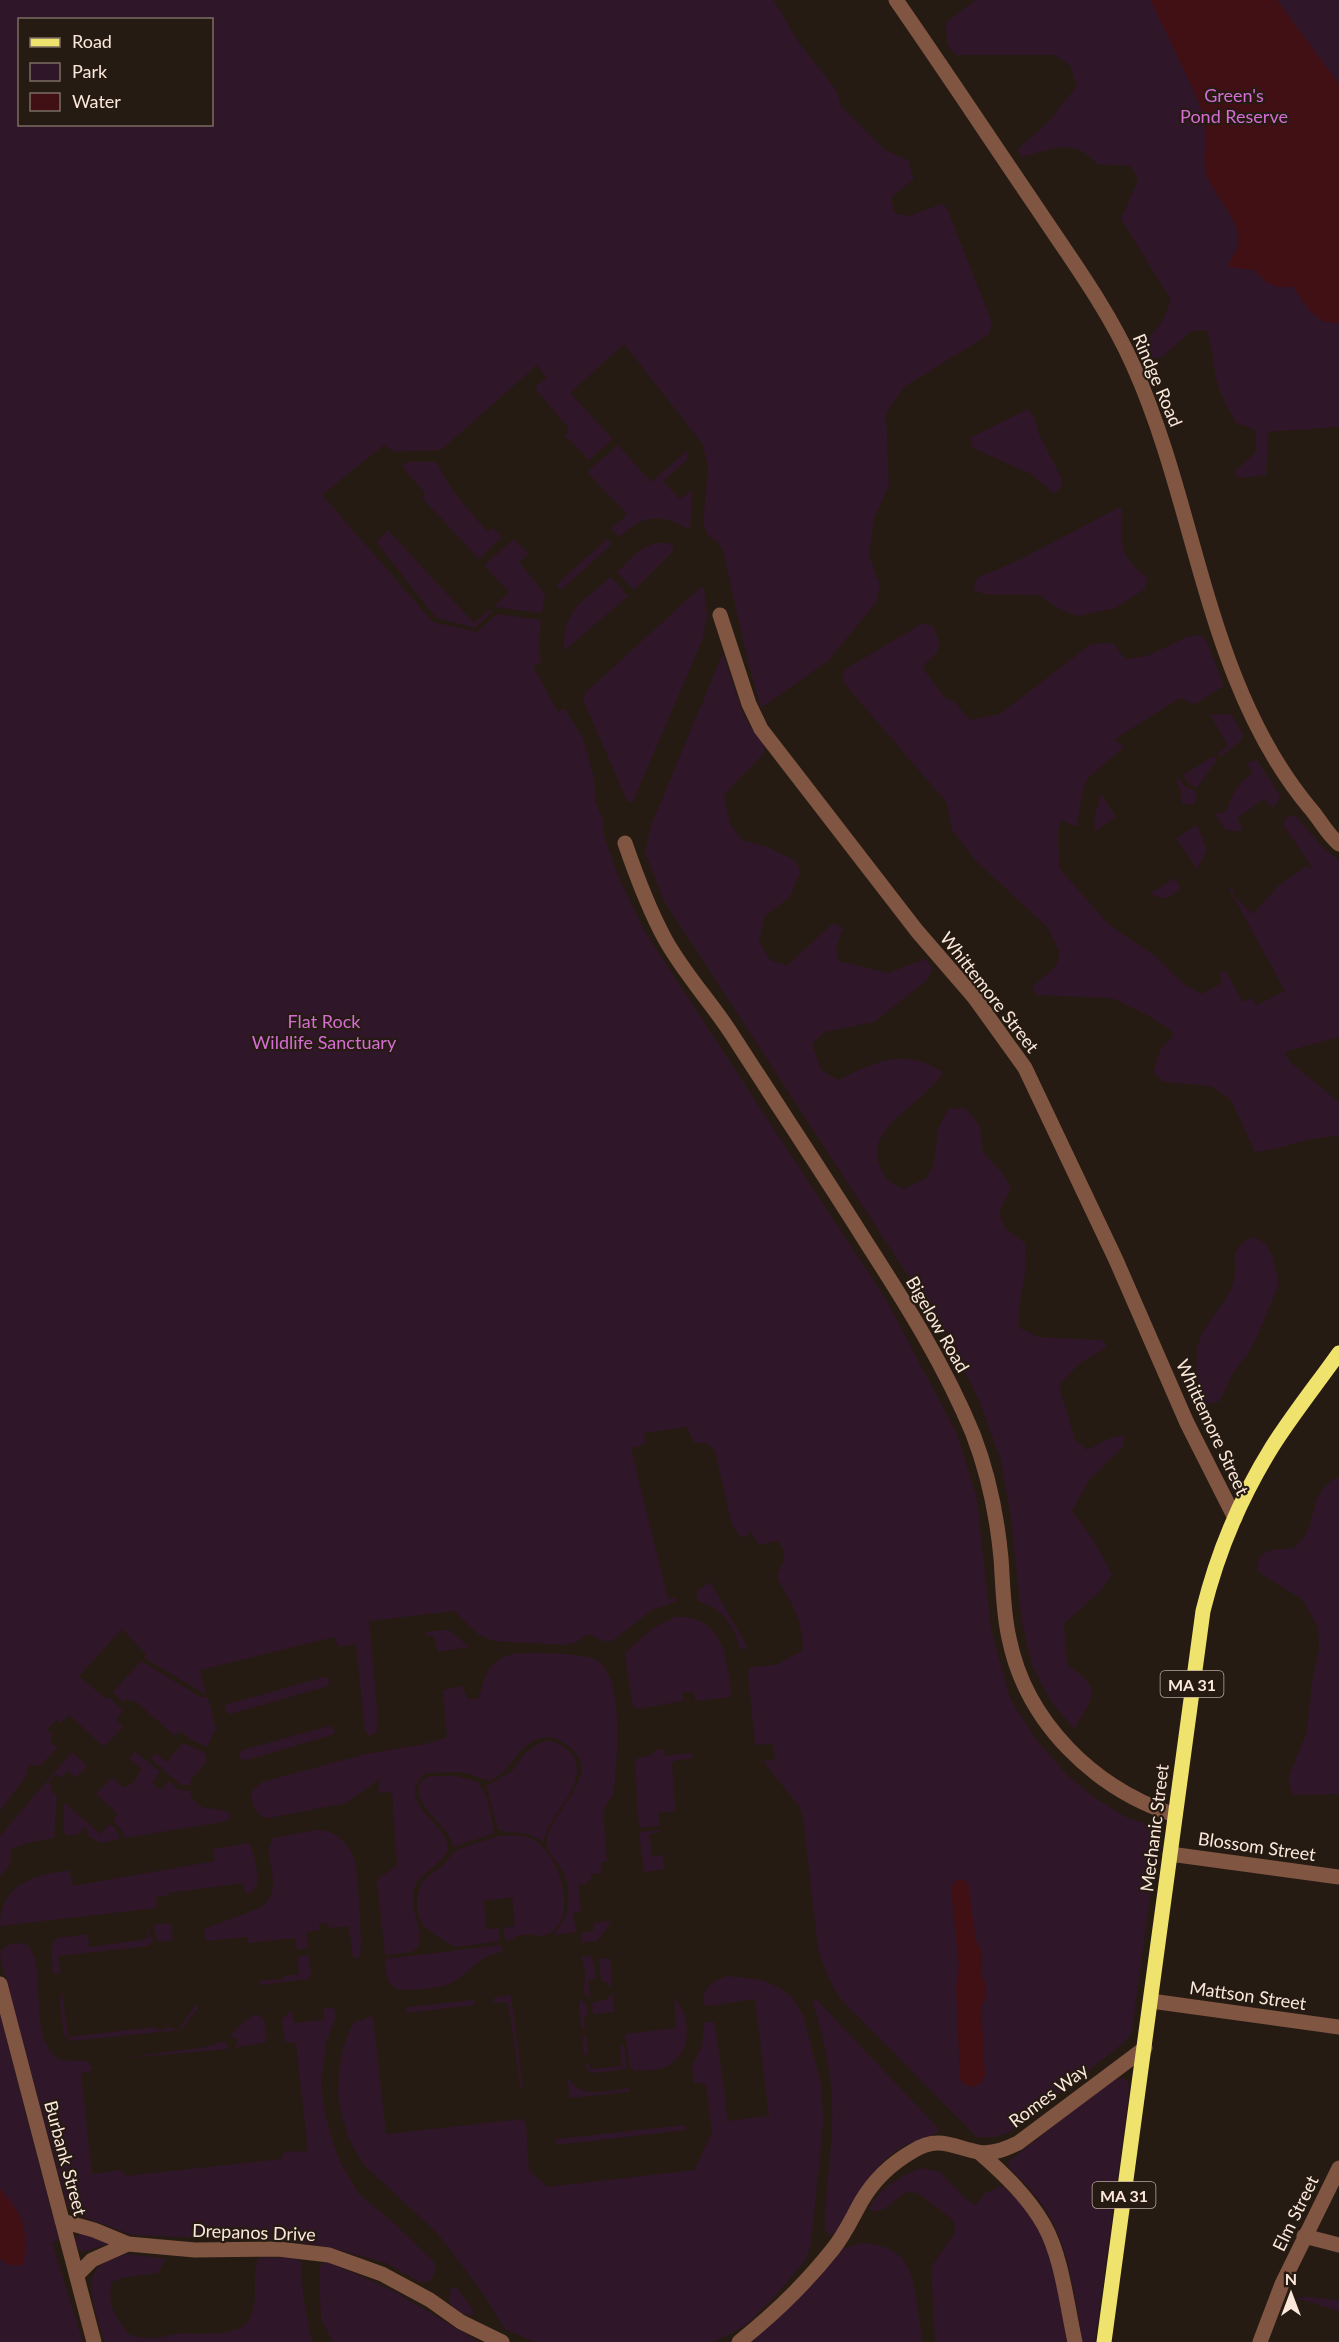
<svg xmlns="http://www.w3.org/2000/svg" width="1339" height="2342" font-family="Lato,sans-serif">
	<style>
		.green { fill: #301629; fill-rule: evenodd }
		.water { fill: #411014 }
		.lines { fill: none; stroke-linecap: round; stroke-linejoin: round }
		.minor { stroke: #805542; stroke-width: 15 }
		.major { stroke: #f0e36d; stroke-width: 15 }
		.labels { text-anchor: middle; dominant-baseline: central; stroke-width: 4.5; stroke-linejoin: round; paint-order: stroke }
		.shield { fill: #261b12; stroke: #bbaa9f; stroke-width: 1.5 }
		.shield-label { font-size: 16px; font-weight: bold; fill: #fbe8db }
		.park-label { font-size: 18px; fill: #d56dd3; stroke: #261b12 }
		.street-label { font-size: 18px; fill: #fbe8db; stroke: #261b12 }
	</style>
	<rect width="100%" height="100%" fill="#261b12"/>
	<path class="green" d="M0,0H774L797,40L836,90L841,106L885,150L908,160L914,179L891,197L895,214L910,216L943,203L948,211L992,323L988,335L904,387L886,413L889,486L874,518L869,555L880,585L877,601L828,661L761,708L748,662L723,550L717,541L708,536L703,523L708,467L702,443L624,344L570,393L613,439L589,460L564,435L568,432V427L537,391L535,386L547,378L537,365L441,450L394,452L384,445L322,495L433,622L477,632L497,614L541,620L539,646L541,662L533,666L558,712L564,708L583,738L594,778L595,799L603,821L604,836L618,876L645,932L888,1303L957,1434L977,1499L991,1629L1010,1698L1034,1737L1068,1776L1096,1799L1128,1818L1152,1826L1158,1836L1132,2030L1127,2040L1010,2132L996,2137H977L842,2001C831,1984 823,1968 818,1948L803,1817L800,1808L763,1761L775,1760L773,1744L755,1745L748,1672L750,1667L776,1665L803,1650C802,1619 793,1605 777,1578C781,1562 790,1557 778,1541L759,1545L751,1532L742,1538L732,1525L715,1451L707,1443H694L687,1427L643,1433L646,1444L631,1448L668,1599L676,1597L677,1601L652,1610L612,1641H603L591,1635H586L575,1643L564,1645L494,1641L478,1634L454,1611L369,1621L378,1719L377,1732L370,1736L365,1732L356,1644L339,1647L334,1637L200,1670L206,1693L205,1694L144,1658L146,1654L122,1629L79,1676L106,1699L109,1697L123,1711L116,1719L123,1727L104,1747L69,1715L60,1723L56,1720L47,1729L53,1735L49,1741L57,1748L40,1766L29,1765L26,1776L0,1811ZM20,20H212V124H20Z
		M976,0H1339V427L1268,432L1266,475L1238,478L1234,472L1255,453L1256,430L1236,423C1230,412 1223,400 1219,388C1212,369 1215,349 1206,330L1191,331L1161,358H1150V337L1163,320L1171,300L1121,219L1138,180L1131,166L1097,164C1073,136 1052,150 1021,157L1017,150L1049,121L1077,86L1070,65L1054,55H956L947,45L946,22Z
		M1028,409C1037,420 1035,425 1040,436C1048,453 1058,467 1063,485L1054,494L1033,475L973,448L970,438Z
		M618,445L651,482L687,451V460L663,481L680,499L692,490L690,530C660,513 645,514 619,537L611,529L627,514L587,472Z
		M407,462H435L438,464C450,491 469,510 488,532L493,528L502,537L479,559L422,498L425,493L404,469L402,466Z
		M1118,508H1122C1122,545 1116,552 1147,578L1145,589L1115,608L1077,616L1057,608L1039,595L983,594L973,589L977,578L1019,560Z
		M388,530L474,623L490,609L492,612L475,628L436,618L376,542Z
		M514,539L529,554L519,562L545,594L542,613L493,607L509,592L484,565Z
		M607,539L612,544L561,590L556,585Z
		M655,543H668L673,547V551L634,590L617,572L638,551Z
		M611,577L628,596L564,651C563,608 581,603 611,577Z
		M701,587L704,588L707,616L702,641L634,799L630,803L627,801L583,699L586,692Z
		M923,623L933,627C945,651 938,651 922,667L944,697L955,702L970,720L1000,714L1091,644L1113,643L1125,659L1147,656L1187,637L1201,635L1207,642L1224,686L1195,704L1180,698L1115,739L1124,747L1088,778L1083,789L1077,827L1061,820L1058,830L1059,868L1109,925L1155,956L1185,985L1201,994L1222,983L1220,973L1226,971L1242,1002L1252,998L1257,1005L1285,991L1227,885L1234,891L1233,895L1253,914L1279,885L1307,866L1311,869L1312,867L1283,825L1287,817L1295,815L1323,848L1339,860V1037L1284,1052L1291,1063L1339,1102V1136C1310,1136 1284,1149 1255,1152L1231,1100L1211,1086L1163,1082L1153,1072L1161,1049L1173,1036L1172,1031L1147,1015L1112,998L1036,995L1032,987L1056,966L1060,953L1048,928L976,861L952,830L947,803L843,682L844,670Z
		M723,653L743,714L751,728L765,743L764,753L724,795L730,824L742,840L767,847L796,861L800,873L790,897L765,916L759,941L770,960L787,966L833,923L843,928L836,948L838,961L888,973L925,959L933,968L927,980L874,1022L824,1032L812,1044L821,1070L838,1080C877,1062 902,1047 943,1072C928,1102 860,1127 881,1169C888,1182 890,1183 904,1189L927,1178L934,1164L938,1129L948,1109L965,1108L979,1125L983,1152L1002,1173L1011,1188L999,1213L1005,1228L1025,1243L1026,1269L1020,1301L1018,1327L1038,1337L1102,1340L1107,1347L1080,1363L1059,1385L1075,1440L1087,1450L1110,1438L1125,1435L1123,1446L1089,1480L1072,1511L1092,1538L1112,1574L1101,1590L1064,1624L1067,1665C1104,1688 1093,1697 1074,1729L1050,1700L1032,1665L1022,1622L1010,1510L1000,1458L979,1400L941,1326L664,901L645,852L650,828Z
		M1210,714L1232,715L1243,735L1241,741L1220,757L1218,753L1228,746Z
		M1214,756L1217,760L1197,788L1189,784L1183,775Z
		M1257,760L1281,797L1273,808L1264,799L1237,818L1243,828C1239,833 1231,831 1225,829L1215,814L1227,811C1231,794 1238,783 1253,773L1247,763Z
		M1179,778L1184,786L1197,792L1194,805L1182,803L1181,791L1176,780Z
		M1101,794L1116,817L1095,831L1094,820Z
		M1197,825L1207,850L1197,869L1176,838Z
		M1174,878L1181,888C1170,899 1164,901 1150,894Z
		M1253,1237L1265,1243L1272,1255L1279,1284L1259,1332L1247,1355L1233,1373L1220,1401L1201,1406C1197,1388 1195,1365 1198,1346C1200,1329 1226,1304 1232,1287C1241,1261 1224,1251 1253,1237Z
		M1339,1477V1794L1292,1795L1288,1779L1307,1731L1312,1683L1319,1650L1318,1627L1303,1600L1257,1571L1259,1556L1271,1550L1294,1548C1297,1545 1301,1541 1304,1537C1318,1515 1309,1491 1339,1477Z
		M710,1582L747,1646L746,1650L740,1648C735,1631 728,1616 712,1607C708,1604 703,1604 698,1601L697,1591Z
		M676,1617C724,1615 727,1659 732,1697L695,1701L694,1692L682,1693L683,1701L637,1709L632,1704L625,1653L654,1627Z
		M444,1630L451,1631L469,1647L438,1652L433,1635L426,1636L425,1632Z
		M512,1654C528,1652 586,1653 598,1661C625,1680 617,1761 614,1790C613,1799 605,1803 604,1811C603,1827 606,1845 607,1861L601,1862L602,1873L591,1874V1879L587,1880V1884L578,1885L581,1912L573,1913L576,1932L554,1935C557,1928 565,1921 567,1912C569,1901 569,1885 565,1875C560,1863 544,1852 547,1838C552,1809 613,1767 559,1740C550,1736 542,1737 533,1741C514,1751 511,1772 489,1781L463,1772L425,1773C393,1804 447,1820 448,1849C441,1867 419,1872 415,1887C408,1910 424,1926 418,1947L412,1952L385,1955L377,1880L397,1865L392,1792L378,1793L380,1779L346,1803L269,1818C256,1817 250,1803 252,1791L262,1782L366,1754L426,1744L447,1737L443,1690L463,1686L467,1699L479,1698C485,1675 487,1662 512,1654Z
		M141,1661L199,1696L208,1698L216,1729L207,1747L190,1739L181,1731L175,1736L134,1700L131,1702L127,1698L123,1702L113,1692Z
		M324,1677L330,1679L328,1686L231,1714L225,1712V1706L228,1704Z
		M329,1726L333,1727L335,1732L332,1735L247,1760L240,1759V1753L243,1750Z
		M543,1741C552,1740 561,1744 568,1750C591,1771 564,1802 552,1821C548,1828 545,1835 543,1842C523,1827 514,1837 498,1829L486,1786L512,1771L525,1753Z
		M183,1743L205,1753L207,1761L192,1778L190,1785H181L151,1759L156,1753L166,1762Z
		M656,1750H664L665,1756L692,1753V1759L676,1760L672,1763L675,1811L658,1813L659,1826L639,1828L635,1763L636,1759L652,1755Z
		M72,1752L87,1766L76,1778L68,1771L61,1778L56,1774L48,1783L52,1787L51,1790L57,1796L54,1836L52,1838L28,1843L11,1849L10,1865L0,1876V1836Z
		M135,1752L160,1772L152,1783L160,1790L169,1781L177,1789L190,1791C194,1813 213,1806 229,1812V1819L228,1821L125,1838L122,1831L113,1820L118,1814L96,1794L112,1777L124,1788L135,1781L141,1769L129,1758Z
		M430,1776H456L478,1782L487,1798L495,1833L453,1847C451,1842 450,1838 448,1834C438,1820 399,1789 430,1776Z
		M64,1802L100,1834L110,1824L116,1829L120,1839L100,1843L88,1836L87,1828L81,1829V1833L68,1836L64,1832Z
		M317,1830C332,1829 347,1842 353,1855C358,1867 363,1943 360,1957L353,1958L349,1926L329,1928L328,1923L319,1924V1930L306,1932L308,1948L297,1950L295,1938L248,1943L247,1937L206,1941L204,1929L262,1907C286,1889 261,1857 273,1838Z
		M660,1830V1832L649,1834L652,1856L663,1855L664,1869L644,1872L639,1832Z
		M511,1835C517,1836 524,1835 530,1838C563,1851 584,1934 536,1937L535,1934L516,1936L515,1939L505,1941L503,1928L515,1926L512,1897L484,1901L486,1929L499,1928L500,1941L457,1947L449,1944L423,1926L417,1912V1897L422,1881L443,1865L456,1850L498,1836Z
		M249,1843C254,1849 260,1880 256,1887C254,1890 251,1892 248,1894L245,1892L243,1883L167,1893V1896L156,1897L157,1908L0,1926C0,1883 34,1876 69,1870L73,1886L215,1861L213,1849Z
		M612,1921L597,1941L582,1943L581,1933L593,1931L594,1923Z
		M171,1923L173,1942L170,1940L158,1942L153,1925Z
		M147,1926L154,1942L149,1943V1946L58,1956L60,1974H53L51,1945L57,1938L87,1934L90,1947L148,1939Z
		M21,1943L28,1945C49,1973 25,2037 60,2060L87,2061L93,2068L90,2072L81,2073L92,2174L123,2170L125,2176L282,2159L284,2152L308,2151L296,2043L285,2042L282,2020L289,2011L292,2013L294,2023L323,2020L324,2007L335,2009L336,2016L326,2044L321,2081L323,2104L332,2140L341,2164L359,2194L395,2224L434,2262C437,2273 433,2284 420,2282L386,2263L328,2247L286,2241L133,2235L72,2213L67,2205L0,1958L1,1950L10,1944Z
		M501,1945L502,1952C475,1956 472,1973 451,1983C436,1989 416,1990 400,1990C386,1986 386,1972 385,1959Z
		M309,1955L311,1974L308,1979L260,1985L259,1981L284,1979V1976L299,1974L297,1957Z
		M592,1956L596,1978L588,1980L590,1999L583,1992L586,1973L581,1957Z
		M610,1958L612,1987H609L608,1983L601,1981L599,1959Z
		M729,1976L762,1980L778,1987L791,1996L803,2015L822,2088L823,2125L811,2244L806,2259L775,2296L746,2325L714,2342H534L505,2329L482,2292L438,2234L363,2164L349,2139L341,2113L338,2093L339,2073L342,2052L348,2034L353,2024L358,2019L359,2021L373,2016L386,2134L523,2119L526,2125L529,2170L548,2187L694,2170L712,2133L706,2084L694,2083L692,2066L702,2046L704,2023L713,2021L715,2024L728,2121L769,2116L755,1999L708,2006L704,2004L702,2001C705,1986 714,1980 729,1976Z
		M62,1990L68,2037L155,2027L160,2031L169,2027L178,2030L196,2004L199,2007L182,2029L179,2030L72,2041L64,2036L60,2003Z
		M613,1993L615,2012L593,2014L592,2004L594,2002L606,2000Z
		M511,1995L523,2087L521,2089L508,2002L495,2003L493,2001L495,1997Z
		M674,1997C677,2002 682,2008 684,2013C690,2032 687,2057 667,2066C657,2071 645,2070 634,2071V2068H630L625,2034L676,2028Z
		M815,1998L939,2129C933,2141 913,2140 902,2147C870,2167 853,2201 836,2233L829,2235L825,2229C825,2182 836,2134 831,2087C829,2058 821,2030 813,2002Z
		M580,1999L587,2005L588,2015L584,2016L585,2027L582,2028L583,2037H586L588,2054L585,2055L586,2064H589L590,2069L622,2066L620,2046L624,2045L627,2069L592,2073L586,2070L579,2006Z
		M473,2000L476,2003L473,2005L407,2013L405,2011L407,2007Z
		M0,2014L59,2240L52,2243L83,2342H0Z
		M252,2015H259L264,2019L267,2042L233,2048L237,2044V2039L229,2036Z
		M225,2041L228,2049L115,2059L205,2047Z
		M567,2075C577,2100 607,2091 629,2088V2092L570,2098Z
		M1120,2078L1128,2080L1129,2094L1095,2342H1082C1075,2300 1071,2255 1050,2217C1040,2198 1023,2182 1009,2167L1008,2162L1110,2081Z
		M685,2125L686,2130L557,2145L556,2139Z
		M922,2168L940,2172L968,2201L976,2205L985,2193L1002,2186C1011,2194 1022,2202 1029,2212C1053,2243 1061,2304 1069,2342H935L931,2267L956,2231L953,2220L918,2193L906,2192L884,2209L873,2212L869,2208C880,2188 900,2175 922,2168Z
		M83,2233L108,2243V2244L82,2252C77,2248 75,2244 76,2237Z
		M863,2243C903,2247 911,2263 916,2300C918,2314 921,2328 922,2342H752L797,2300L835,2255L843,2248Z
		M127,2254L161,2258L165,2260L158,2273L126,2277L112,2282C106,2305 116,2319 130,2335C137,2336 146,2339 153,2338C161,2338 168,2335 176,2334C194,2333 237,2338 248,2321C261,2302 250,2278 259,2258L292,2257L302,2262C301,2289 305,2316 313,2342H104C95,2305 72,2263 127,2254Z
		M328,2262L392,2290L479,2342H333L321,2319L319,2268L322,2263Z
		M456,2287L474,2311L472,2316C457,2315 444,2304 451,2288Z
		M1308,2297L1339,2300V2311L1296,2298Z"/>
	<path class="water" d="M1150,0H1277L1339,84V323L1324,322L1310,311L1293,287H1278L1267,283L1254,270L1228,267C1230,259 1236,253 1238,246C1244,223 1214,196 1207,176C1201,159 1208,142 1205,126C1203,111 1196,96 1190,83C1177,55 1164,27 1150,0Z
		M957,1880H962L968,1883L976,1941C984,1952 982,1963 981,1976L986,1982L985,1999L981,2006L985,2075L981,2083L974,2087L963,2084L960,2079L956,1986L959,1967L951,1887Z
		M0,2189C24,2216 28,2226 24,2263L19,2266L7,2264L0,2258Z"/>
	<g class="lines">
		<path class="minor" d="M896,0C944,69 990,139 1037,208C1071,259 1108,309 1133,365C1198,509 1205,681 1309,807C1320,819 1326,833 1339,844
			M720,615L749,704L761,729L917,931L974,997L1025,1068L1116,1260L1187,1423L1235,1518
			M625,843C636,875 648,908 665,939C683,972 710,1001 731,1033C776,1103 822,1172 866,1242C906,1304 945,1366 973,1434C988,1473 997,1516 1001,1558C1003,1585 1003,1612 1009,1638C1026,1723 1095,1789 1175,1815
			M1170,1854L1339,1877
			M0,1984L94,2342
			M1151,2001L1339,2027
			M980,2153C1004,2174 1028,2197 1044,2225C1062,2257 1067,2306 1075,2342
			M62,2221L94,2230L128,2244L195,2250L278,2249L329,2255L382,2274L430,2300L461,2322L502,2342
			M1304,2236L1339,2245
			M77,2275L92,2260L128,2244
			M739,2342C773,2315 806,2283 833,2249C845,2234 852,2218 861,2202C873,2181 892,2163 913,2151C938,2135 953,2147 978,2152C992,2155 1006,2149 1018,2143L1145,2048
			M1260,2342L1282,2284L1339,2168"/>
		<path class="major" d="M1104,2342L1203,1611C1217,1554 1241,1497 1272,1447C1293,1414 1317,1384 1339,1353"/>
	</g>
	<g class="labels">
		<g class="shield">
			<rect x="1160.5" y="1671" width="63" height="26" rx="4.5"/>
			<rect x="1092.5" y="2182" width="63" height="26" rx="4.5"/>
		</g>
		<g class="shield-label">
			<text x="1192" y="1684">MA 31</text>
			<text x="1124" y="2195">MA 31</text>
		</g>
		<g class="park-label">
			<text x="1234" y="95">Green's<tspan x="1234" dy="21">Pond Reserve</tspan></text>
			<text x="324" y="1021">Flat Rock<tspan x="324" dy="21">Wildlife Sanctuary</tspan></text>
		</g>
		<g class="street-label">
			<text transform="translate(1158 380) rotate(67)">Rindge Road</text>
			<text transform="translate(990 992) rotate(52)">Whittemore Street</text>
			<text transform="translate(938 1324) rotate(60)">Bigelow Road</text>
			<text transform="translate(1213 1427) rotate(65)">Whittemore Street</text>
			<text transform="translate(1154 1828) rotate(-83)">Mechanic Street</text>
			<text transform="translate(1257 1846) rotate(8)">Blossom Street</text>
			<text transform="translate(1248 1995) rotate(8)">Mattson Street</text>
			<text transform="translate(1048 2095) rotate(-37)">Romes Way</text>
			<text transform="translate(66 2158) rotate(75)">Burbank Street</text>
			<text transform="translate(1295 2213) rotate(-64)">Elm Street</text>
			<text transform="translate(254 2232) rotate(2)">Drepanos Drive</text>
		</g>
	</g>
	<rect x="18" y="18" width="195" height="108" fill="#261b12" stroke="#7b6d62" stroke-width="1.5"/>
	<rect x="30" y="38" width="30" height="9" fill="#f0e36d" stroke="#7b6d62" stroke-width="1.5"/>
	<text x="72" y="48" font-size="18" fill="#fbe8db">Road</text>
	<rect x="30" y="63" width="30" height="18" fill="#301629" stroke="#7b6d62" stroke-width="1.5"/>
	<text x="72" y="78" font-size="18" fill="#fbe8db">Park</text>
	<rect x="30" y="93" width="30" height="18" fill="#411014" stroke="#7b6d62" stroke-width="1.5"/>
	<text x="72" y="108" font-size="18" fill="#fbe8db">Water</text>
	<g transform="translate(1291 2294)" stroke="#261b12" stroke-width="4.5" paint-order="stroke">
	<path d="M0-4.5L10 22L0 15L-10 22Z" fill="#fbe8db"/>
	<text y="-9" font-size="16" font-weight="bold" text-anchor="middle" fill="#fbe8db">N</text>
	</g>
</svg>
